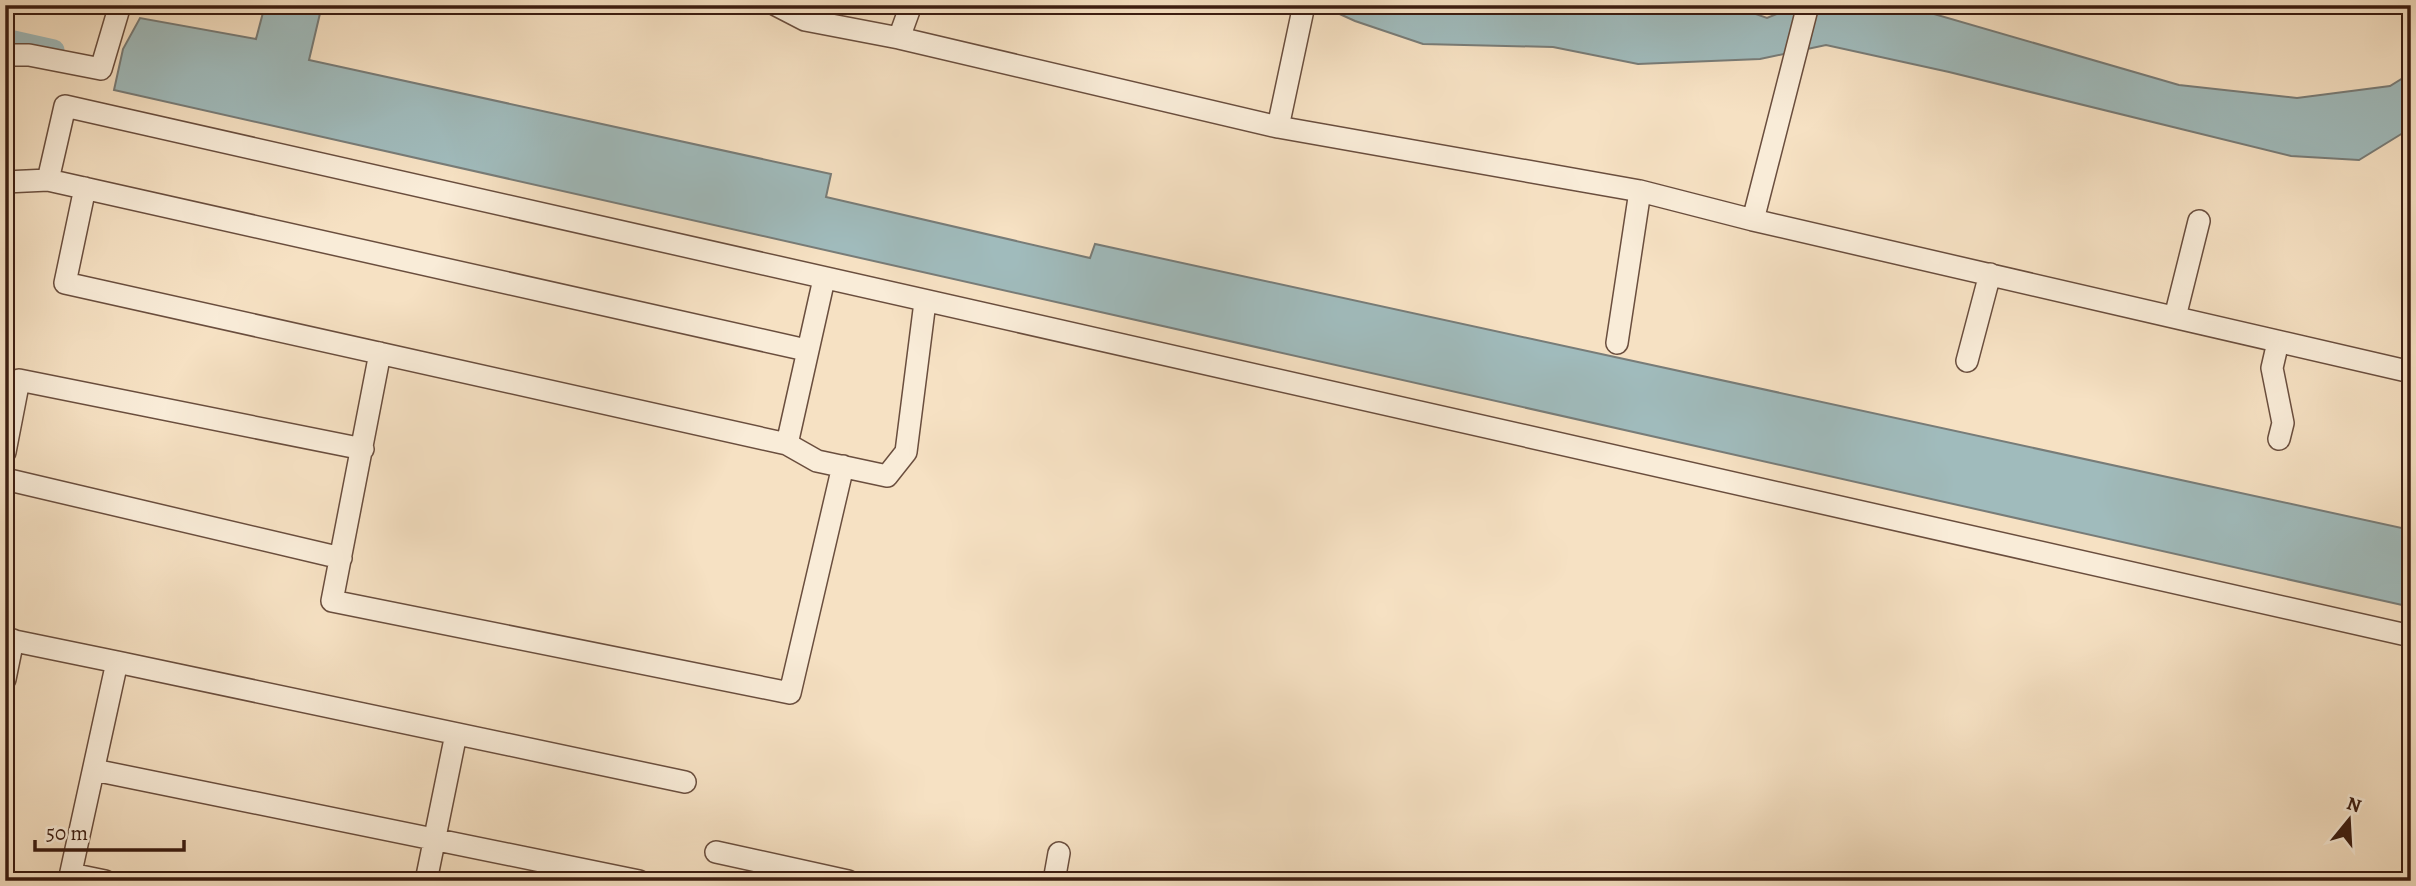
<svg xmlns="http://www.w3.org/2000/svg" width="2416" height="886" font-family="Alegreya,serif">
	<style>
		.water { fill: #a0bbbc; stroke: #787c78; stroke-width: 2 }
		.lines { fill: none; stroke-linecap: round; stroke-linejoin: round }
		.canal { stroke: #a0bbbc; stroke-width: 21 }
		.minor-casing { stroke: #6a4e3e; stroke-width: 24 }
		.minor { stroke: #f9ecd8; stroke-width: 21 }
	</style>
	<rect width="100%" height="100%" fill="#f6e1c3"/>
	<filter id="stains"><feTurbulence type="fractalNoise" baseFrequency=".00286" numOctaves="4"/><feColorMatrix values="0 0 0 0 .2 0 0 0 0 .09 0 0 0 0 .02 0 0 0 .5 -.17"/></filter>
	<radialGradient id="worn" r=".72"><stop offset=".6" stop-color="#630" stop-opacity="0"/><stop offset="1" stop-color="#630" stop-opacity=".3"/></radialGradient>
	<path class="water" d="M265,5H322L309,60L831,174L826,197L1090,258L1095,244L2411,530V607L114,90L123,49L140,18L256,39Z
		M1730,5L1767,18L1798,5H1903L2179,85L2297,98L2390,86L2411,73V128L2359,160L2291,156L1949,72L1826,45L1760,59L1638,64L1553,47L1423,44L1355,21L1322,6Z"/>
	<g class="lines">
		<path class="canal" d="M5,39L54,50"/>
		<g class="minor-casing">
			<path id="minor" d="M776,5L805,20L899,38L1278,127L1640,191L1753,220L2411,372
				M899,38L911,5
				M5,55H29L101,69L120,5
				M1278,127L1304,5
				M48,180L806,350
				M5,182L48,180L65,106L2411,636
				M85,188L65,283L787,444
				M1753,220L1808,5
				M824,279L787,444L817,461L887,476L906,452L925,302
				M2175,317L2199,221
				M2278,342L2272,368L2283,423L2279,439
				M1617,343L1640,191
				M380,353L332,601L790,693L843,466
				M1967,361L1990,274
				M5,452L19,380L363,449
				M5,479L341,558
				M5,639L117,662L69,881
				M117,662L685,782
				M5,679L13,640
				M94,770L639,881
				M716,852L848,881
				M71,874L105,881
				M426,881L456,734
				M1054,881L1059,853"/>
		</g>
		<use href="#minor" class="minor"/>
	</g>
	<rect width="2416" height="886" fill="none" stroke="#f6e1c3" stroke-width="28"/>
	<rect x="7" y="7" width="2402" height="872" fill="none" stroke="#3c1d11" stroke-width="3.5"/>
	<rect x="14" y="14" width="2388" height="858" fill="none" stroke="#3c1d11" stroke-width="2"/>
	<g transform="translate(2349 820) rotate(18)" stroke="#f9ecd8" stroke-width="5" paint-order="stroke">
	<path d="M0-5L12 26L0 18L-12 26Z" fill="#3c1d11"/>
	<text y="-10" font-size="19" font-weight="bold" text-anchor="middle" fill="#3c1d11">N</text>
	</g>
	<path d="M35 840v10h149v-10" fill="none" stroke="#3c1d11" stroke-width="3.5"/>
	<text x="46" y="840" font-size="21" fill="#3c1d11" stroke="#f9ecd8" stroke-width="5" paint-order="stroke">50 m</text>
	<rect width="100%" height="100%" filter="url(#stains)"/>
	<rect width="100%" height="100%" fill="url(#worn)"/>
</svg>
